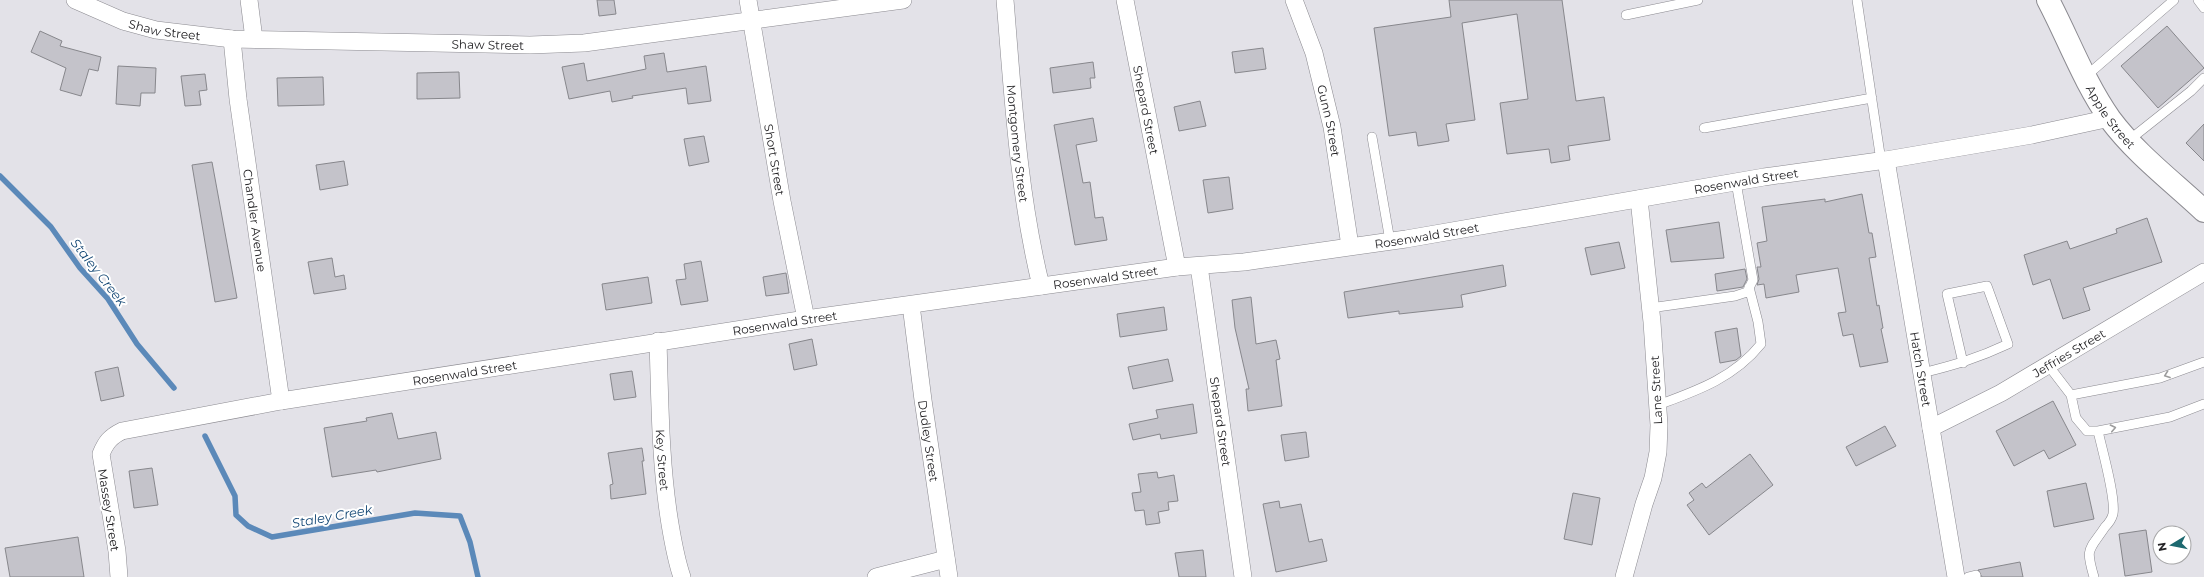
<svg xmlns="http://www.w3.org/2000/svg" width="2204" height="577" font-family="Montserrat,sans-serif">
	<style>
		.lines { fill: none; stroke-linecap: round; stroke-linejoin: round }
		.stream { stroke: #5b89b9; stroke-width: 5.5 }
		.building { fill: #c4c3ca; stroke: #87878c }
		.lane-casing { stroke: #8b8a90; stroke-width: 10 }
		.street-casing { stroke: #8b8a90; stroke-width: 18 }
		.secondary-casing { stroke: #8b8a90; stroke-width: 24 }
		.lane { stroke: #fff; stroke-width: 9 }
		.street { stroke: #fff; stroke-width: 17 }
		.secondary { stroke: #fff; stroke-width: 22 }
		.oneway { stroke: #9c9c9d }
		.labels { text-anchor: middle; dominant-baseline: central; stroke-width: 4; stroke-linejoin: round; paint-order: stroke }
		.street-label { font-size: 12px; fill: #232225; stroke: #fff }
		.water-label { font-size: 13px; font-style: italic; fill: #124674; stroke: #fff }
	</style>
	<rect width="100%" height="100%" fill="#e3e2e8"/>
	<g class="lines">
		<path class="stream" d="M0,176L51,227L80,268L108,299L137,344L174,388
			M205,436L235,496L236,515L248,526L272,537L415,513L460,516L470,542L478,577"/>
	</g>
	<path class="building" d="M597,0H614L616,14L599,16Z
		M1449,0H1562L1576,101L1604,97L1610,140L1568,146L1570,160L1551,163L1549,149L1507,154L1500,103L1528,99L1517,14L1462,23L1475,120L1446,124L1449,141L1418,146L1416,132L1389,136L1374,28L1451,17Z
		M2167,26L2204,68L2158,108L2121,66Z
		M40,31L62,41L60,46L101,57L98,71L89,69L81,96L60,90L66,68L31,52Z
		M1263,48L1266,69L1235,73L1232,52Z
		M664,53L667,72L706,66L711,101L688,104L686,88L632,96L633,98L612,102L610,91L569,99L562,67L584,63L587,81L646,69L644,56Z
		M1093,62L1095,78H1090L1091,88L1053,93L1050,68Z
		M118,66L156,68L155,93H141L140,106L116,104Z
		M459,72L460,98L417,99V73Z
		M205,74L207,90L199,91L201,105L185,106L181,76Z
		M323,77L324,105L278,106L277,78Z
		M1200,101L1206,126L1179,131L1174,107Z
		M1093,118L1097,141L1076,145L1083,183L1090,182L1095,218L1103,217L1107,240L1075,245L1054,125Z
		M2204,124V161L2186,143Z
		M704,136L709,162L689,166L684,139Z
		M344,161L348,185L320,190L316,165Z
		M212,162L237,298L215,302L192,165Z
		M1229,177L1233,209L1208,213L1203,180Z
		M1862,194L1869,233H1872L1876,257L1869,258L1877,306L1879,305L1883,328L1881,329L1888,362L1860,367L1853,334L1843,336L1838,313L1846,312L1838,268L1796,275L1799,292L1766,298L1764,284L1757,285L1759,279L1757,267H1761L1757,243L1767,241L1762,207L1825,199V202Z
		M2147,218L2162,262L2083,288L2090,310L2063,319L2050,279L2033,285L2024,255L2067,241L2070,249L2117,233L2116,229Z
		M1719,222L1724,258L1671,262L1666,230Z
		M1619,242L1625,268L1591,275L1585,248Z
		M332,258L335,277L344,275L346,289L314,294L308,262Z
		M701,261L708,301L681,305L676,280L686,279L684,264Z
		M1503,265L1506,286L1461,295L1463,307L1399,314V311L1348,318L1344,292Z
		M1745,269L1747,279L1743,287L1717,291L1715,274Z
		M786,273L789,293L766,296L763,277Z
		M648,277L652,303L606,310L602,284Z
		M1251,297L1256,344L1276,340L1280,359L1276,360L1282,406L1248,411L1246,389H1249L1235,328L1232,300Z
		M1164,307L1167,330L1120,337L1117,314Z
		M1737,328L1741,356L1736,360L1720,363L1715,332Z
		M812,339L817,365L794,370L789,344Z
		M1168,359L1173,381L1133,389L1128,367Z
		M118,367L124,396L101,401L95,372Z
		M632,371L636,397L614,400L610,374Z
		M2053,401L2076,445L2049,459L2044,450L2014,466L1996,431Z
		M1193,404L1197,433L1161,439L1160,434L1133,440L1129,424L1158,418L1156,410Z
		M392,413L398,439L436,432L441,459L377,472L376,470L332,477L324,428L367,421L366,418Z
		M1885,426L1896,446L1856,466L1846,447Z
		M1306,432L1309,457L1285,461L1281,435Z
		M642,448L644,461H642L646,494L611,499L610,485L613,484L608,453Z
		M1750,454L1773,485L1709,535L1687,505L1694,500L1689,493L1702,483L1706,488Z
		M152,468L158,505L134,508L129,471Z
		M1157,472L1158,478L1174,475L1178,501L1168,502L1169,510L1158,512L1160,523L1146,525L1144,510L1135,511L1132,493L1141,492L1138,474Z
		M2086,483L2094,519L2054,527L2047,491Z
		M1573,493L1600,498L1592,545L1564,539Z
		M1279,501L1280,508L1301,504L1309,542L1322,539L1327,561L1276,572L1263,504Z
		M2146,530L2152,572L2125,576L2119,534Z
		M78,537L84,577H10L5,548Z
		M1203,550L1206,577H1179L1175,553Z
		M2020,562L2023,577H1982L1978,570Z"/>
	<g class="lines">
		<g class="lane-casing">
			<path id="lane" d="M1857,0L1881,161
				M2198,0L2204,8
				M1626,15L1698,0
				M2085,77L2174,0
				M1704,128L1872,98
				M1372,137L1390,241
				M2128,141L2191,91L2204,78
				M1650,308L1735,296L1747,292L1753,280L1736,182
				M2048,365L2071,395L2076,418L2087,431H2098L2170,417L2204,404
				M1922,373C1955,365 1978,358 2008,344L1987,286L1947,294L1963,363
				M2071,395L2160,378L2204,362
				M1658,405C1696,391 1734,378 1761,344L1758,322L1749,287
				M1968,577L1976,575V577
				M2094,577C2085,547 2089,551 2105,527C2108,524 2112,518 2113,514C2116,498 2102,449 2098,431"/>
		</g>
		<g class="street-casing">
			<g id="street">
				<path id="s1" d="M75,0L123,21L156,30L232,39L530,45L584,43L903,0"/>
				<path d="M249,0L254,39"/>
				<path id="s2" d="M748,0L782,201L806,319"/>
				<path id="s3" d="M1005,0C1013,96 1018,192 1041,286"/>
				<path id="s4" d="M1125,0L1177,267"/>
				<path id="s5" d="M1294,0L1314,53L1332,127L1350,246"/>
				<path id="s6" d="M232,39L238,99L281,401"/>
				<path id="s7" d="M1886,160L1956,577"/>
				<path id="s8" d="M1199,266L1243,577"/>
				<path id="s9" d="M911,305L923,400L949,577"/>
				<path id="s10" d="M658,341C660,402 660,463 670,524C673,542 676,560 682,577"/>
				<path id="s11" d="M1931,428L2001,393L2204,272"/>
				<path id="s12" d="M119,577L117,551L101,454C106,442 110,437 122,431L281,401L806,319L1177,267L1244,262L1406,239L1764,177L1886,160L2032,135L2110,118"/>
				<path d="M876,577L946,559"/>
				<path d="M1624,577L1644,504L1653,478L1658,452L1659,425L1652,322L1639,199"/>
			</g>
		</g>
		<g class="secondary-casing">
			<g id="secondary">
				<path id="s13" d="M2048,0C2069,40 2084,82 2110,119C2136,154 2172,181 2204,211"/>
			</g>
		</g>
		<use href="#lane" class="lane"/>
		<use href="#street" class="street"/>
		<use href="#secondary" class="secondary"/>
	</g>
	<defs><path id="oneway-chevron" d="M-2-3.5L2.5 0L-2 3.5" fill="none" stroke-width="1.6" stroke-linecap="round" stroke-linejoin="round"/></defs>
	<g class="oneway">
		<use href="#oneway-chevron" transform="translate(2167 375) rotate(160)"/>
		<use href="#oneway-chevron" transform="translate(2113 428) rotate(-12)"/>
	</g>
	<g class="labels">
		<g class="street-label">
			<text stroke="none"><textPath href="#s1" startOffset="95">Shaw Street</textPath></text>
			<text stroke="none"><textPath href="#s1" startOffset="419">Shaw Street</textPath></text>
			<text stroke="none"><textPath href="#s4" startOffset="112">Shepard Street</textPath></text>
			<text stroke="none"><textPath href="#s13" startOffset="133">Apple Street</textPath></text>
			<text stroke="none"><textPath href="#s5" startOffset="126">Gunn Street</textPath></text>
			<text stroke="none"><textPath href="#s3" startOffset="144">Montgomery Street</textPath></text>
			<text stroke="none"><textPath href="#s2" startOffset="162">Short Street</textPath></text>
			<text stroke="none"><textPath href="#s12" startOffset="1800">Rosenwald Street</textPath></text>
			<text stroke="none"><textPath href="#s6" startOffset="183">Chandler Avenue</textPath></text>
			<text stroke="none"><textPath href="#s12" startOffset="1476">Rosenwald Street</textPath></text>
			<text stroke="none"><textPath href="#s12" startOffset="1152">Rosenwald Street</textPath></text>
			<text stroke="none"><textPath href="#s12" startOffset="828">Rosenwald Street</textPath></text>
			<text stroke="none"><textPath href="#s11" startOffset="157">Jeffries Street</textPath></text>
			<text stroke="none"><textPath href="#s7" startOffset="212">Hatch Street</textPath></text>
			<text stroke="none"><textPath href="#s12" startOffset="504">Rosenwald Street</textPath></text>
			<text transform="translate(1656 390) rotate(-93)">Lane Street</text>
			<text stroke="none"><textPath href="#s8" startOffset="157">Shepard Street</textPath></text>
			<text stroke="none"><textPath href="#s9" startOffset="137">Dudley Street</textPath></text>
			<text stroke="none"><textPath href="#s10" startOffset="119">Key Street</textPath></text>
			<text transform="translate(109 510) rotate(81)">Massey Street</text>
		</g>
		<g class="water-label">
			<text transform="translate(99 272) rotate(52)">Staley Creek</text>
			<text transform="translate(332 516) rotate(-10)">Staley Creek</text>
		</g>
	</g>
	<g transform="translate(2172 545) rotate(260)"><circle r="19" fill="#ffffff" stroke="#a7a7a8"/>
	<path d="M0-3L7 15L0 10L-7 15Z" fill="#1d6970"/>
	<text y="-6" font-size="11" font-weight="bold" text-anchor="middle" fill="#232225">N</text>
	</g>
</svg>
